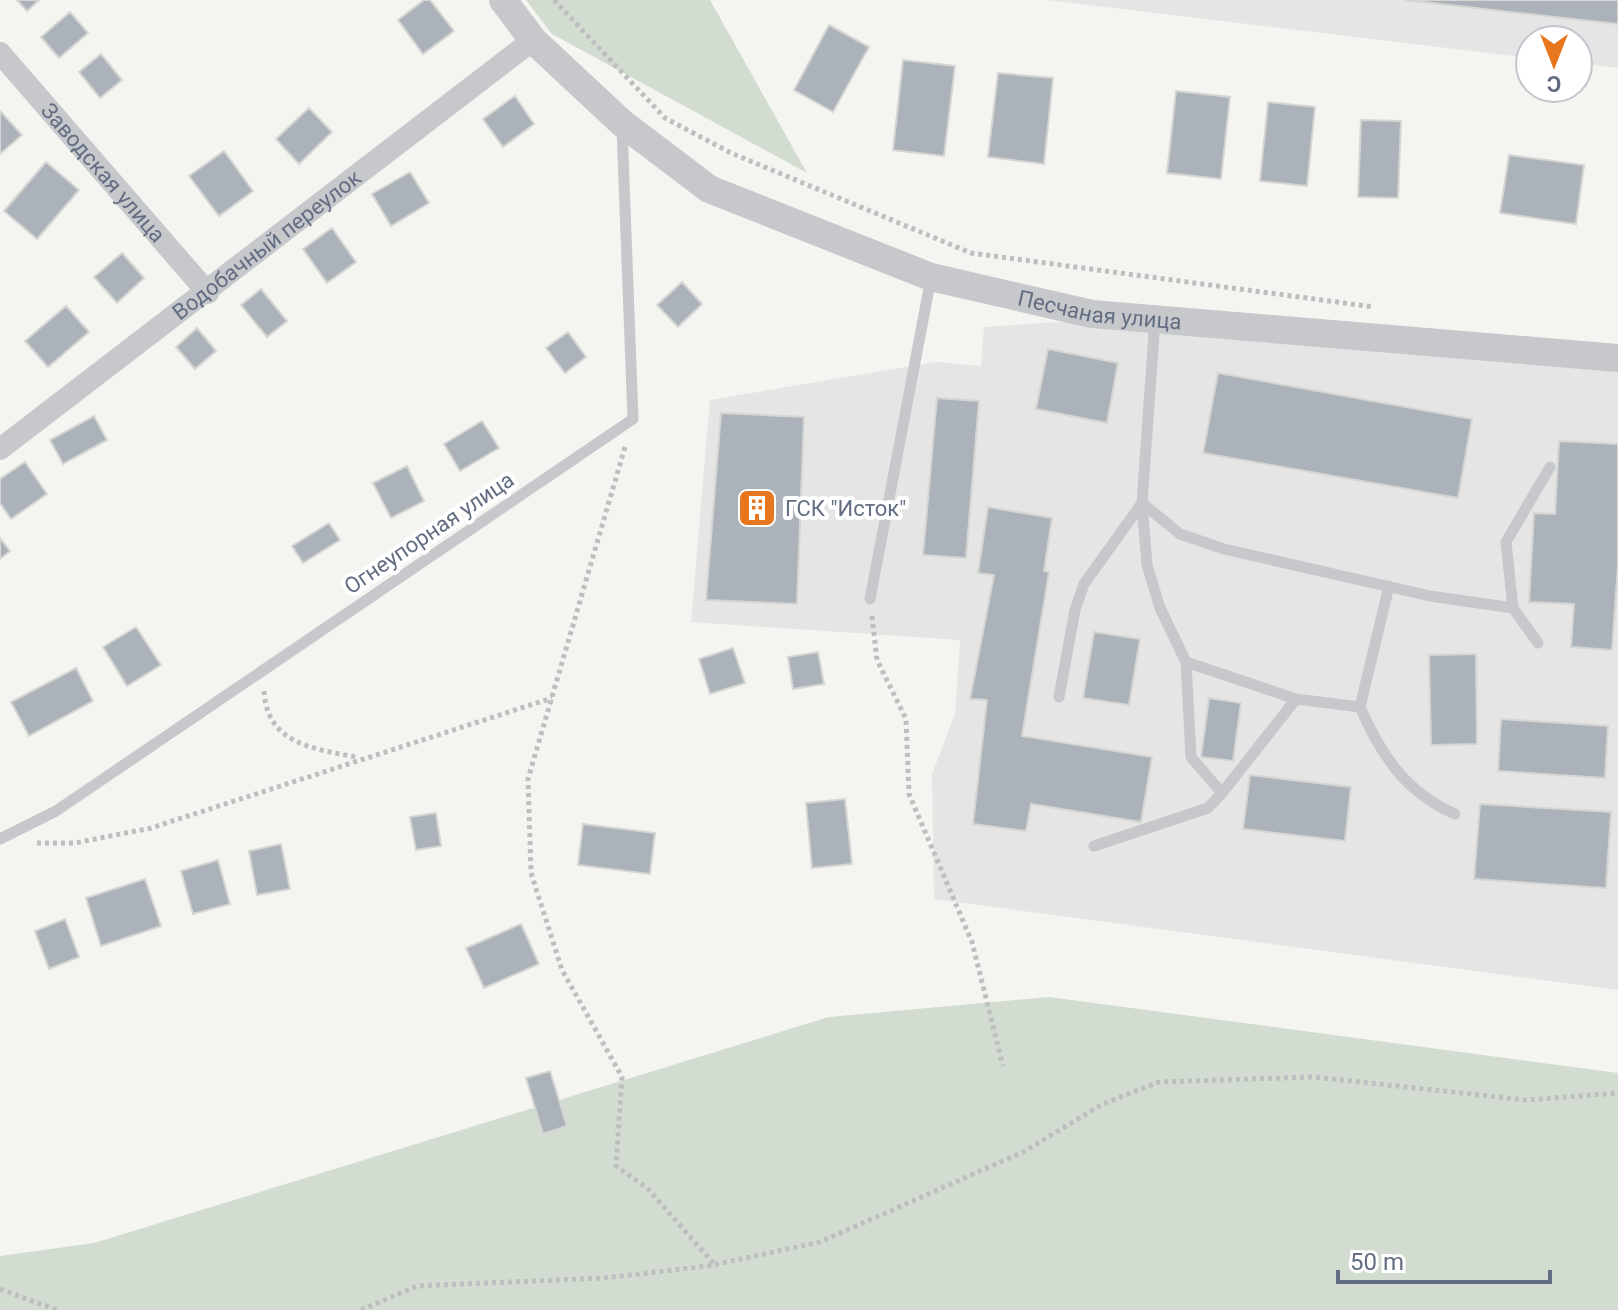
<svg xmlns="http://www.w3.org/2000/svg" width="1618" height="1310" font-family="Roboto,sans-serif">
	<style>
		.built { fill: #e4e5e4 }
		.green { fill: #d3dcd1 }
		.building { fill: #acb2b9; stroke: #d5d6d3; stroke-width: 2 }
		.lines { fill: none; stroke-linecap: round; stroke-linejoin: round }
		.path { stroke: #bdbec0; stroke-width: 5; stroke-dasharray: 4 4; stroke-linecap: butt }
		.service { stroke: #c6c8cc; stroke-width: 11 }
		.minor { stroke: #c6c8cc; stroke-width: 22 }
		.tertiary { stroke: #c6c8cc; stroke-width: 28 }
		.labels { text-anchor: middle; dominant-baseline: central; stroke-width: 8; stroke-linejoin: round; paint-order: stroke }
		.street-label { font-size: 22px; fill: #636e82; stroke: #fff }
		.poi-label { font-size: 22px; fill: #636e82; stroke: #fff; text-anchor: start }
	</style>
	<rect width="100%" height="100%" fill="#f4f5f0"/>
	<path class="built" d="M1047,0H1618V68L1578,63V40H1530V58Z
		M1071,321L1618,372V990L934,899L932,774L955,714L960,640L691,622L710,400L937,362L981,366L984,327Z"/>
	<path class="green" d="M526,0H710L807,173L552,34Z
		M1049,997L1618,1073V1310H0V1256L94,1243L829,1017Z"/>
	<path class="building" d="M17,0H39L27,11Z
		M424,0H430L454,31L423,54L398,20Z
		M1405,0H1618V24Z
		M70,12L88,33L59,58L41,37Z
		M829,25L869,47L833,112L794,90Z
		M101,54L122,80L100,98L79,72Z
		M903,60L955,66L944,156L893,150Z
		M998,73L1053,78L1044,164L988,157Z
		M1176,91L1230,97L1221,179L1167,173Z
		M515,96L534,124L503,147L483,119Z
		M1268,102L1315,107L1307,186L1260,181Z
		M309,108L332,132L299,164L276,139Z
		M0,111L22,135L0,154Z
		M1361,120L1401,121L1398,198L1358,197Z
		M224,151L253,191L219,216L189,176Z
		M1509,155L1584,165L1576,224L1500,213Z
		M46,162L79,190L37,239L4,211Z
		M410,172L429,203L391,226L372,194Z
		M332,228L356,262L327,283L303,249Z
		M122,253L144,278L117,303L94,277Z
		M682,282L702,304L678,327L657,305Z
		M261,289L287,321L267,337L241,305Z
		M66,306L89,332L48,367L25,341Z
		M197,328L216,351L195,369L176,347Z
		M568,332L586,357L565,373L546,348Z
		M1048,349L1118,363L1107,423L1036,409Z
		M1218,373L1472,419L1458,498L1203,453Z
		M937,398L979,401L966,558L923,555Z
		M721,413L804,417L797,604L706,600Z
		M94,416L107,440L63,464L50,440Z
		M482,421L499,448L460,471L444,444Z
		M1559,441L1618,444V565L1612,650L1571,647L1574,604L1529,602L1534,513L1555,514Z
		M25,462L47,494L11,519L0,503V479Z
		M407,466L424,501L391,518L373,483Z
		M988,507L1052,518L1044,571L1049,572L1022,736L1152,757L1141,822L1031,804L1026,831L973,824L987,700L970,699L994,575L978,573Z
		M329,523L340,540L303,563L292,546Z
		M0,538L10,551L0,559Z
		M136,627L161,665L127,686L103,647Z
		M1094,632L1140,639L1129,705L1083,698Z
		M733,648L745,683L710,694L699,659Z
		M818,652L824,684L793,689L788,657Z
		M1476,654L1477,744L1431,745L1429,655Z
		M76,668L93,701L29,736L11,702Z
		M1209,698L1241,703L1233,761L1201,757Z
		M1501,719L1608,726L1605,778L1498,771Z
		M1250,775L1351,787L1345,841L1243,829Z
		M845,799L852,864L812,868L806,803Z
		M1480,804L1611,812L1606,888L1474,879Z
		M436,813L441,846L416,850L410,817Z
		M583,824L655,833L650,874L578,865Z
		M281,844L290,889L257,895L249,851Z
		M218,860L230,904L193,914L181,871Z
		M145,879L161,926L101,946L86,898Z
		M65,919L79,957L49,969L35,931Z
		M521,924L539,964L484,988L466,948Z
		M550,1071L567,1126L543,1134L526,1078Z"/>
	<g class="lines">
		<path class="path" d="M554,0L665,118L731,153L971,253L1374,307
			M625,447L528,779L531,873L562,970L622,1077L616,1166L648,1189L715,1265
			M872,616L877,660L906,719L909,794L972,942L1003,1066
			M264,691C267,744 314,749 356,757
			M37,843H75L151,828L552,698
			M0,1289L57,1310
			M361,1310L417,1286L604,1278L708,1266L820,1242L1023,1152L1103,1104L1159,1082L1314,1077L1526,1100L1618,1093"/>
		<path class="service" d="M1155,320L1142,503L1180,534L1224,549L1430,596L1513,608L1506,542L1550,467
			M870,599L931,278
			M1513,608L1538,643
			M1059,697L1075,610L1084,584L1142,503L1147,565L1160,608L1186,662L1296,699L1222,793
			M1296,699L1360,707C1381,755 1406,793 1455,814
			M1360,707L1389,586
			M0,839L56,811L633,419L622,128
			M1094,846L1208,808L1222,793L1191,757L1186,662"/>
		<g class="minor">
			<path id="s1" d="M0,53L208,293"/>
			<path id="s2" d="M0,449L533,40"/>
		</g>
		<path class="tertiary" id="s3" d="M503,0L533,40L622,123L709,189L931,277L1092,314L1618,358"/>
	</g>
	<defs>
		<g id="building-square" transform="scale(2)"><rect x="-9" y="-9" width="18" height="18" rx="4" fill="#e7771e" stroke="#fff"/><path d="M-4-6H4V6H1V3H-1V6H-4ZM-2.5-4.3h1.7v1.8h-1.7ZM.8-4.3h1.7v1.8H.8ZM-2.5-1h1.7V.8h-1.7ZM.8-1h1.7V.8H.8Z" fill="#fff"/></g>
	</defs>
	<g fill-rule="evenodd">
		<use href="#building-square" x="757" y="508"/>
	</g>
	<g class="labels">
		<g class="street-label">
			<text stroke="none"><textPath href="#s1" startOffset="158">Заводская улица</textPath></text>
			<text stroke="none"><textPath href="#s2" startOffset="336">Водобачный переулок</textPath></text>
			<text stroke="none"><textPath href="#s3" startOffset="692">Песчаная улица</textPath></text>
			<text transform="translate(429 533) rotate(-34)">Огнеупорная улица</text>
		</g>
		<g class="poi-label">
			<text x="785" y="508">ГСК "Исток"</text>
		</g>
	</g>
	<g transform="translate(1554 64) rotate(180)"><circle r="38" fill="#ffffff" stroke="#c1c5cd" stroke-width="2"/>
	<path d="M0-6L14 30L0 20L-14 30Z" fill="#e7771e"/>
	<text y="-12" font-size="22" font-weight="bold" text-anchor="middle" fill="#636e82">С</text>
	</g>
	<path d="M1338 1270v12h212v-12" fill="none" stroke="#636e82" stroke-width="4"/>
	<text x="1350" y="1270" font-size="24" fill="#636e82" stroke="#ffffff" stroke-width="6" paint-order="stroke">50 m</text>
</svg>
